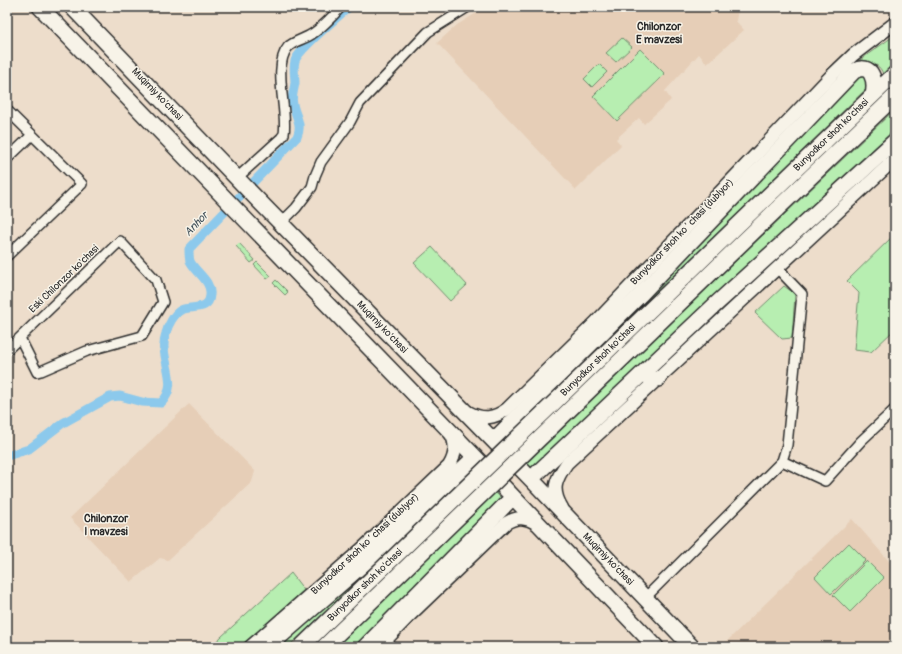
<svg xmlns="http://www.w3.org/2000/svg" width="902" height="654" font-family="Pangolin,sans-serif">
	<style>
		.built { fill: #e6ceb7 }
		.green { fill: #b7eeb1; stroke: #718c6e }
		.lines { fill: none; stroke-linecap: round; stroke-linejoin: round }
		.canal { stroke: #8cc9ec; stroke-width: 9 }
		.minor-casing { stroke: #2b2b2b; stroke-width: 12 }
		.tertiary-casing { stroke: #2b2b2b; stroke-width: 15 }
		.primary-casing { stroke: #2b2b2b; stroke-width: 18 }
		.minor { stroke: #f7f3e8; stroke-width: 9 }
		.tertiary { stroke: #f7f3e8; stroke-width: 12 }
		.primary { stroke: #f7f3e8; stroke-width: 15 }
		.primary-bridge-casing { stroke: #2b2b2b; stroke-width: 18; stroke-linecap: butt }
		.primary-bridge { stroke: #f7f3e8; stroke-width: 15 }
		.labels { text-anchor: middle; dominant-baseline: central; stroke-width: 3; stroke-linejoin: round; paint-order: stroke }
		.street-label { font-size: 10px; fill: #2b2b2b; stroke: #f7f3e8 }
		.neighbourhood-label { font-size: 11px; font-weight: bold; fill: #2b2b2b; stroke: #f7f3e8 }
		.water-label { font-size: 11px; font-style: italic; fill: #43525b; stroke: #f7f3e8 }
	</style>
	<rect width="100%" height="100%" fill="#edddcb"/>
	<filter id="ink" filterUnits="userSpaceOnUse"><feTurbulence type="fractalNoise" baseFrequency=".025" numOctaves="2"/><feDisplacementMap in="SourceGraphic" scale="8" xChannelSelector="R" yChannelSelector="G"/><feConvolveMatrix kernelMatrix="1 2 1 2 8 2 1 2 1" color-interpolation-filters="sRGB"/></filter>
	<g filter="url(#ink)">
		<path class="built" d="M491,7H736L738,10L736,21L744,30L707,64L699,54L665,91L671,100L644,124L639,118L616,139L621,145L576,190L437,43L457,25L475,14Z
			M189,404L255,471L252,482L168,560L160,558L131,582L70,518Z
			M852,519L895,568V641L889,647H721Z"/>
		<path class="green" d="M895,35V63L883,74C879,62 868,62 857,62Z
			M622,38L632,47L616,62L606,53Z
			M640,49L665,74L617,121L593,96Z
			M599,64L607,72L592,87L584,79Z
			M864,75L869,86L866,89L503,441L855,77Z
			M894,110H895V133L537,467H527L524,463Z
			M895,234V329L871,352L854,350L859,293L847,281Z
			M239,243L255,260L251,263L236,246Z
			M432,247L467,285L450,301L414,263Z
			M257,262L271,276L267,279L254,265Z
			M276,280L288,292L285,295L273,283Z
			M784,286L795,294L792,338L782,339L755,313Z
			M473,471L288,647H276L467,473Z
			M495,492L503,500L354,647H336Z
			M849,543L866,560L831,594L815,577Z
			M867,561L884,578L850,612L833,595Z
			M291,573L304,590L240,647H210Z"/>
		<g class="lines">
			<path class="canal" d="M7,456L29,449L63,423L110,397L120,396L142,402L161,403C182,383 157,358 166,333C168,325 174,314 181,310C191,305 209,312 210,295C212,281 195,272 190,261C189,258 189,253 189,249L297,137C303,124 295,116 293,104C291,98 294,89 295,83C295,76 293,68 295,61C298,50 338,17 349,7"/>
			<g class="minor-casing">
				<path id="minor" d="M7,110L82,184L7,256
					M7,159L32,135
					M237,178L281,138L284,134C288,111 272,66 288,47C294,41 305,39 312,34C323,27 332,17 341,7
					M281,223L296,208L312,187L315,176L321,162L350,122L360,103L428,32L468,7
					M7,350L120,241L156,280L163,302L142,336L87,351L41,371L37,372L20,338
					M782,461L825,481L861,441L895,409
					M645,598L782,461L787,445L802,294L777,268"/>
			</g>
			<g class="tertiary-casing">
				<path id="tertiary" d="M468,412C483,420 494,419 507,409L597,321L832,75L853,55L895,23
					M562,508C551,490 555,480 567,463L895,159
					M250,647L363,548L449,466C456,455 457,444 450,432
					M379,647L409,616L506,523C517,516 526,517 537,524"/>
			</g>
			<g class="primary-casing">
				<path id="primary" d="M40,7L475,457L656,647
					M72,7L257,199L531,479L692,647
					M765,199L895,74
					M776,210L895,96
					M648,369L649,377L653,379H658
					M494,440L640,295L854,71C872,62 876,81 873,95
					M531,479L716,304L895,141
					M268,647L369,559L475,457
					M365,647L513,497"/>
			</g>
			<use href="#minor" class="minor"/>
			<use href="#tertiary" class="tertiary"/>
			<use href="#primary" class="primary"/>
			<g class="primary-bridge-casing">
				<path id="primary-bridge" d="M301,647L765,199
					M324,647L776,210"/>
			</g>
			<use href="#primary-bridge" class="primary-bridge"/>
		</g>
	</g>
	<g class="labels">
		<g class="street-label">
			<text transform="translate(157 94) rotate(46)">Muqimiy ko'chasi</text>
			<text transform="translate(831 135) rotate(-44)">Bunyodkor shoh ko'chasi</text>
			<text transform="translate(682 232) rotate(-46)">Bunyodkor shoh koʻchasi (dublyor)</text>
			<text transform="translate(64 279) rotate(-44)">Eski Chilonzor ko'chasi</text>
			<text transform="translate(382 327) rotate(46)">Muqimiy ko'chasi</text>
			<text transform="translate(598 360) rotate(-44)">Bunyodkor shoh ko'chasi</text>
			<text transform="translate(365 544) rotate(-43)">Bunyodkor shoh koʻchasi (dublyor)</text>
			<text transform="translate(608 559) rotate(46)">Muqimiy ko'chasi</text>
			<text transform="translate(365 585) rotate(-44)">Bunyodkor shoh ko'chasi</text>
		</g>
		<g class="neighbourhood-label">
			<text x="659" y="26">Chilonzor<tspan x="659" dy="13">E mavzesi</tspan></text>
			<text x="106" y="518">Chilonzor<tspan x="106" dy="13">I mavzesi</tspan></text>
		</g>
		<g class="water-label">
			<text transform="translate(196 224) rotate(-46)">Anhor</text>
		</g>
	</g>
	<rect width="902" height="654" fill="none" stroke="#f7f3e8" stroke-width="24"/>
	<rect x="12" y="12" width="878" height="630" fill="none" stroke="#2b2b2b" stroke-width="1.5" filter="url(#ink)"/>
</svg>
